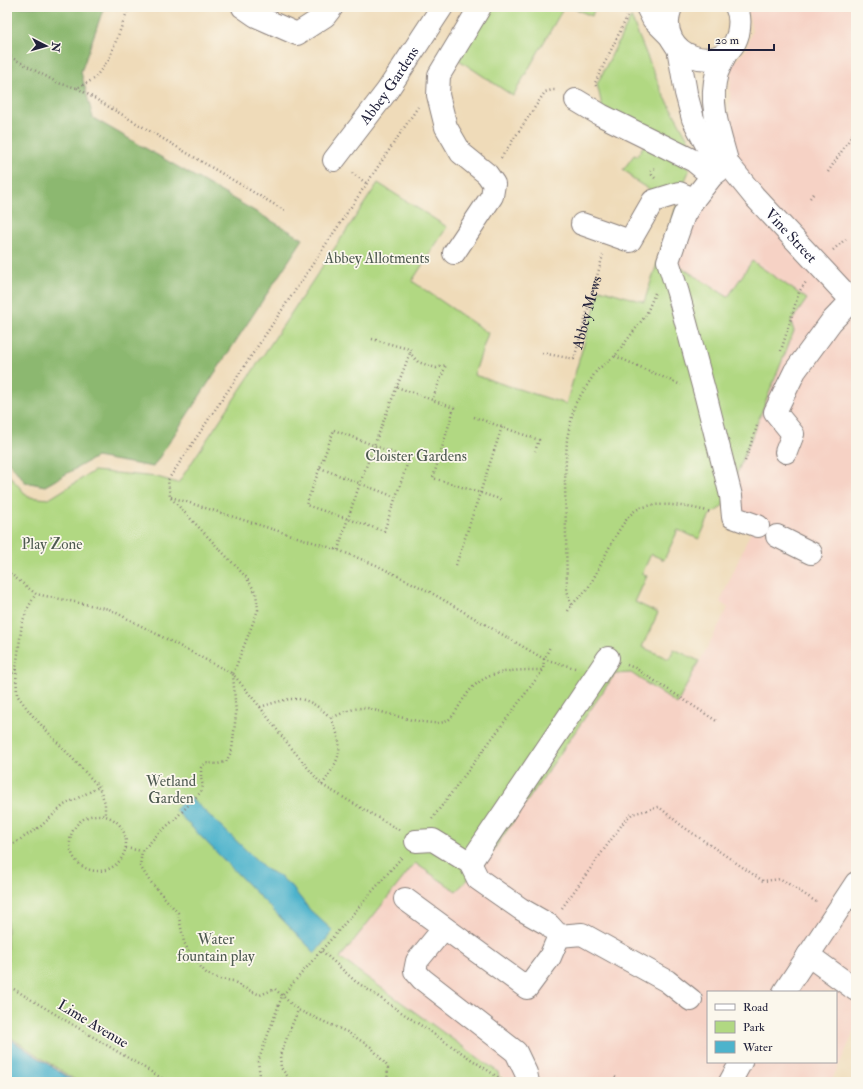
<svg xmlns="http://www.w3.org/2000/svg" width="863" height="1089" font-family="'IM FELL Double Pica',serif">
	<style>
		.built { fill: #f6d2c5; fill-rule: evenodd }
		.green { fill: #b1d882; stroke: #6a7d5e }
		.forest { fill: #8cb870; stroke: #576d56 }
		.water { fill: #4db3cc; stroke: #386a84 }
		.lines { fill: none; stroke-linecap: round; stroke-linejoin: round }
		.minor-casing { stroke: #887e7a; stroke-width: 24 }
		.major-casing { stroke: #887e7a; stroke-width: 24 }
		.path { stroke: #887e7a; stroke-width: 2.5; stroke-dasharray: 1 3; stroke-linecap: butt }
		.minor { stroke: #fff; stroke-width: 22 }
		.major { stroke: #fff; stroke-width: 22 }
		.labels { text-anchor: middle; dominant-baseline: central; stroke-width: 3.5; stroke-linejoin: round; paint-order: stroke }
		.street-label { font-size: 15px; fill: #22223b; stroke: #fbf7ec }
		.park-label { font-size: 15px; fill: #4d5950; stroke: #fbf7ec }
	</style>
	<rect width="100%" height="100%" fill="#fbf7ec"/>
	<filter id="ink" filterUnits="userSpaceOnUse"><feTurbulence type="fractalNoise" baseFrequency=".025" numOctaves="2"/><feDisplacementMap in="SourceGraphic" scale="8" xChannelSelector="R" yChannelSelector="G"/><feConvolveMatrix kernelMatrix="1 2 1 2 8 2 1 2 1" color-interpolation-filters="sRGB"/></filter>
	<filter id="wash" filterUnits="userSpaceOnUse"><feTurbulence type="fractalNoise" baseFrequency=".012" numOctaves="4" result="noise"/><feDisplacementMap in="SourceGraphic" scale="16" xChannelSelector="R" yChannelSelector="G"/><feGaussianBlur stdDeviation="0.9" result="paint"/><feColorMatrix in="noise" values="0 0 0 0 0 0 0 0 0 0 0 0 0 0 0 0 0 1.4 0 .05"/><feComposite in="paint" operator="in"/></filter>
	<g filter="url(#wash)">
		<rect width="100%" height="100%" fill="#efdbb9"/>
		<path class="built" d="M747,7H856V1028L831,1082H510L340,958L415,862L456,891L483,865L615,674L631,673L677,704L728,608L720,602L756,520L735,509L732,486L794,331L791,322L752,262L728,297L676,264L695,216L728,164L731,65L746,50L752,31ZM708,992H836V1062H708Z"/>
		<path class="green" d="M490,7H564L513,96L459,60Z
			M570,7H595L592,16Z
			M631,17L661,90L694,150L603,110L597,84Z
			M644,145L690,169L683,185L656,194L631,178V175L623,170L634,155L637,156Z
			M378,183L447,227L412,281L488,333L474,375L566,404L600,289L644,302L678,202L676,264L728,297L752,261L807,299L791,322L794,331L732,486L722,507L710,515L699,539L678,530L664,560L651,554L642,574L647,576L635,602L658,613L642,647L669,659L674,649L699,661L677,704L631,673L615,674L483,865L456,891L415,863L340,958L498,1072L500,1082H78L7,1035V473L28,497L49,499L94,471L157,477L178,483Z"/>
		<path class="forest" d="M7,7H104L81,72L93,118L303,239L153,467L96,457L45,486L25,482L7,460Z"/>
		<path class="water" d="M189,796L267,870L278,875L291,886L310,910L333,931L315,953L175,810Z
			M7,1037L75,1082H7Z"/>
	</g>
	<g filter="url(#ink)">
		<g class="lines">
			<g class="minor-casing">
				<g id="minor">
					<path d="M243,7L256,16L297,34L325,16L332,7"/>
					<path d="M576,100L601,115L694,161L712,176"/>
					<path id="s2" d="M334,160L387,91L442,7"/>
					<path d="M694,199L684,215L668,261L678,293L706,397L731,496L733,517L758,526"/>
					<path d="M582,224L630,241L653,201L679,193L694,199L712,176L728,164"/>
					<path d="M454,253L492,196L494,184L487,174L461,153L446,127L438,95L439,75L480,7"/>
					<path d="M786,452L793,434L775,412L795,371L831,322L852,300"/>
					<path d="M777,536L811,553"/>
					<path d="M416,841L433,840L470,863L478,879L521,909L549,925L559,936L582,934L667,981L691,1000"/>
					<path d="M470,863L608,658"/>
					<path d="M405,899L527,988L550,957L559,936"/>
					<path d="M444,928L417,961L415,971L422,979L516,1052L526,1073L528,1082"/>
					<path d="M808,955L856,990"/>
					<path d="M784,992L856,883"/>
					<path d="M730,1082L741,1062"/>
				</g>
			</g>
			<g class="major-casing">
				<g id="major">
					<path d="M647,7L653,19L669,35"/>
					<path d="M671,7C652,58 726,79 738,34C740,25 741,16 736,7"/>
					<path id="s3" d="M678,48L686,93L693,119L706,144L728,164L754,196L856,305"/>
					<path d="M728,164C720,135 708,103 717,73C720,65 724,57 728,50"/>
				</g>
			</g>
			<g class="path">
				<path d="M7,55L58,83L77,88L94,79L109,59L129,7"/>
				<path d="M596,86L595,83L627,17"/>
				<path d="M77,88L287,212"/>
				<path d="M501,158L545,92L552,90H556"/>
				<path d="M828,172L855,131"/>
				<path d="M352,173L366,183"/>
				<path d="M655,178L652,175L651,171L656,167"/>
				<path d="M810,198L815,192"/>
				<path d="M833,250L848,237"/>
				<path d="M372,339L412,350L410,353L418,362L436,368L446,365L432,400"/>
				<path d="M781,351L799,292L806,282"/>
				<path id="s1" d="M542,353L574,359L603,255"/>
				<path d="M615,356L681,385"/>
				<path d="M397,387L454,408L433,478L503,500"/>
				<path d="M474,417L502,427"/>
				<path d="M334,430L409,459L384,531L306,505Z"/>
				<path d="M745,461L757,426"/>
				<path d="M320,468L395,497"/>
				<path d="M171,497L338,550L376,565L430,592L544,659L575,668"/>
				<path d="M338,550C358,483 385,418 410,353"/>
				<path d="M456,565L502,427L539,440L535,451"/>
				<path d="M7,571L36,594L109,609L233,674L236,714L232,750L226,762L217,764L205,763L201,768V778L203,786L201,792L175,819L158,834L142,851L140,866L149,880L178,913L184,942L191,956L207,974L220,979L233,981L242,987L260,995L275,989L298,1010L347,1032L371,1047L388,1067L387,1082"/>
				<path d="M571,605L567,590L565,481L567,438L575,404L597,370L615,356L646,315L655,293"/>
				<path d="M568,611C573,600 586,594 591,583C600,567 622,516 638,509C658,500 691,507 711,512"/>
				<path d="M627,665L635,668L718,722"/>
				<path d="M16,669L17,695L32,715L99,787L105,803V816"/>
				<path d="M7,679L16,669L22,623L28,608L35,595"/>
				<path d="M260,707C293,697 304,692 331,718C341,714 352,708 363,708C367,707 373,710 378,711C393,715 433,728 447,721C454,717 460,703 465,697C483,669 513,670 542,670"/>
				<path d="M322,785C341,757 345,749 331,718"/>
				<circle cx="98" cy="843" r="28"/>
				<path d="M432,819L543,670L544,659L550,647"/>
				<path d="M399,830L322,785L284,739L260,707L233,674L258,610L256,593L246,577L170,497L168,480L418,107"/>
				<path d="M7,848L41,826L64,805L99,787"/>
				<path d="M126,848L142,851"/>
				<path d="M562,908L626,819L632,814L659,807L682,826L763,881L781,879L818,903"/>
				<path d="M322,951L355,981L505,1082"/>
				<path d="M7,985L168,1082"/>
				<path d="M615,1077L623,1082"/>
				<path d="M261,1082L258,1062L282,996L402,857"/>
				<path d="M292,1082L281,1068L280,1055L298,1010"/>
			</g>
			<use href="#minor" class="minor"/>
			<use href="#major" class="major"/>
		</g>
	</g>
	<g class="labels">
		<g class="street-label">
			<text stroke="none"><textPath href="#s2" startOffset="93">Abbey Gardens</textPath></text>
			<text stroke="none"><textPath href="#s3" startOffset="226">Vine Street</textPath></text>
			<text stroke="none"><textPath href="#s1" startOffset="81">Abbey Mews</textPath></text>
			<text transform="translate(93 1024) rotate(31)">Lime Avenue</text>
		</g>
		<g class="park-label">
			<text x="377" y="258">Abbey Allotments</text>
			<text x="416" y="456">Cloister Gardens</text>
			<text x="52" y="544">Play Zone</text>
			<text x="171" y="781">Wetland<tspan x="171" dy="17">Garden</tspan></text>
			<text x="216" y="939">Water<tspan x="216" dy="17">fountain play</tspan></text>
		</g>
	</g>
	<rect width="863" height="1089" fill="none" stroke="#fbf7ec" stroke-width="24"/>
	<rect x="707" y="991" width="130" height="72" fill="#fbf7ec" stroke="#a4a2a5"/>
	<rect x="715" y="1004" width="20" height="6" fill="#ffffff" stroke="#a4a2a5"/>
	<text x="743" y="1011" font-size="12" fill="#22223b">Road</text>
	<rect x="715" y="1021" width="20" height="12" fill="#b1d882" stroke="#a4a2a5"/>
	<text x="743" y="1031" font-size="12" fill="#22223b">Park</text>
	<rect x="715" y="1041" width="20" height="12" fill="#4db3cc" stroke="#a4a2a5"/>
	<text x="743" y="1051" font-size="12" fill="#22223b">Water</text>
	<g transform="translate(46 46) rotate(96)" stroke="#fbf7ec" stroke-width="3" paint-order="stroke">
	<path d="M0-3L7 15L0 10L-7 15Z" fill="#22223b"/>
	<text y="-6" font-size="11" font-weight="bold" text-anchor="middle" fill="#22223b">N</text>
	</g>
	<path d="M709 44v6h65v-6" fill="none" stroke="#22223b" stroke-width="2"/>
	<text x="715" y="44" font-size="12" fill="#22223b" stroke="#fbf7ec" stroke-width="3" paint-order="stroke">20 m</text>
</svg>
